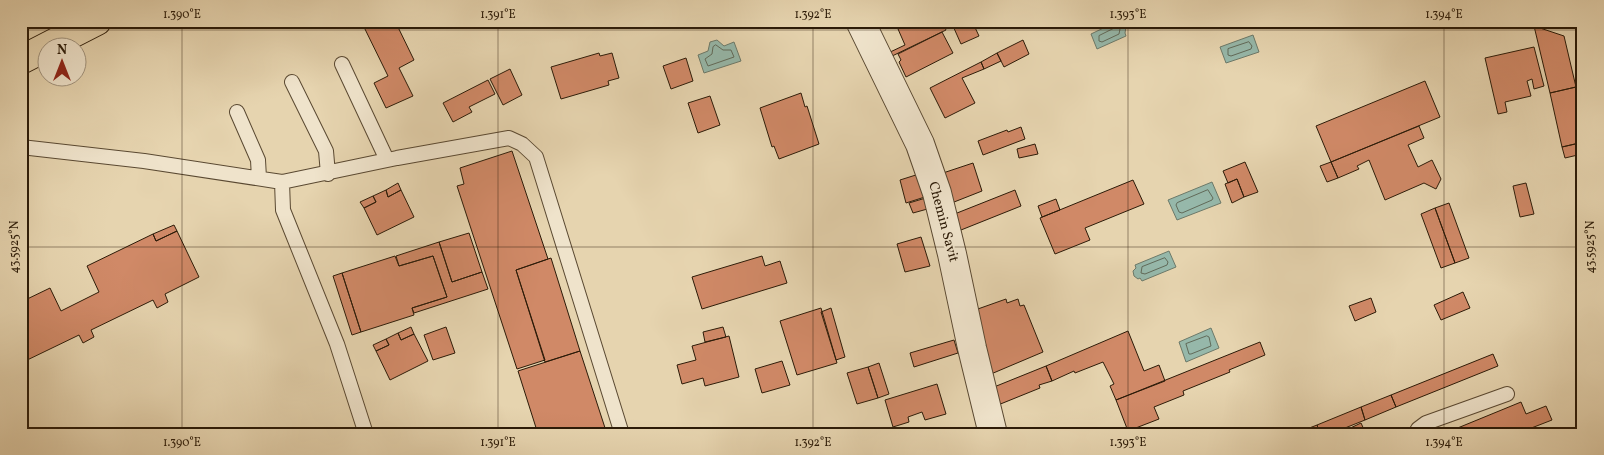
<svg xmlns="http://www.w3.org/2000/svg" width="1604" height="455" font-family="Vollkorn,serif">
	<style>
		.water { fill: #96b8aa; stroke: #6c7969 }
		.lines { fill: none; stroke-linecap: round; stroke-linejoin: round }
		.shore { stroke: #616a59; stroke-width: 1 }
		.building { fill: #d08967; stroke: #2c1b08 }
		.lane-casing { stroke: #5a4932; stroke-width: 16 }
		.street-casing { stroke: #5a4932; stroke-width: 30 }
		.primary-casing { stroke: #2c1b08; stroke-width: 30 }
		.lane { stroke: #efe3cb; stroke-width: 14 }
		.street { stroke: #efe3cb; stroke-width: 28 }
		.primary { stroke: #e6d4af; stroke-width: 28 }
		.ticks { fill: none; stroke: #2c1b08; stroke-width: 1; stroke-opacity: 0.45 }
		.labels { text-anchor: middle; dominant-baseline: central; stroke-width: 4; stroke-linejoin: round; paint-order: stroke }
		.street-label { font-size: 14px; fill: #2c1b08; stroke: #efe3cb }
		.neatline { fill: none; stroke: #2c1b08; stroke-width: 2 }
		.ticks-label { font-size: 12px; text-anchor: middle; fill: #2c1b08 }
	</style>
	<rect width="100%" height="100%" fill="#e6d4af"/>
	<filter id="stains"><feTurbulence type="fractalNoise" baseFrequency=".004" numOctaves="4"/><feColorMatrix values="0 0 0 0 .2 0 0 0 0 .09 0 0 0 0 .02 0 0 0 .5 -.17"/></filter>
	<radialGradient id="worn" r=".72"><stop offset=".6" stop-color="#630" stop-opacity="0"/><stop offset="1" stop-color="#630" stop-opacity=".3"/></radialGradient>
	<path class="water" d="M1118,21L1126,27L1125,33L1126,36L1097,49L1091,34Z
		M1253,35L1259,52L1226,63L1220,47Z
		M717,40L724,46L734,42L741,61L704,73L698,55L708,51L710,42Z
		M1212,182L1221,203L1177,220L1168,200Z
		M1169,251L1176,267L1142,281L1140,278L1138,279L1134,276L1133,271L1136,268L1135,265Z
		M1211,328L1219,348L1186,362L1179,342Z"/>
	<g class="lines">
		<path class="shore" d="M1117,27L1120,29L1119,34L1102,42L1099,41V36Z
			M1249,42L1252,46L1251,49L1231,56L1228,55V49Z
			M716,45L723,50H731L734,57L708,66L705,59L712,54L713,47Z
			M1208,190L1213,198L1212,200L1182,213L1179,212L1176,205L1177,203Z
			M1165,258L1168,262L1167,265L1145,274L1141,273L1142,267Z
			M1207,336L1209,337L1211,346L1191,354H1189L1186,344Z"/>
	</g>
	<path class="building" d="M361,21H395L414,60L399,68L413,96L386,108L374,83L388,76Z
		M917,21H942L946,30L888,58L886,54L905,45L898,29Z
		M964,21H972L979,36L961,44L953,26Z
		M1534,26L1564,36L1576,87L1550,93Z
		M942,32L953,53L906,77L899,62L901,60L898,54Z
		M1023,40L1029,54L1004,67L997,53Z
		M1534,47L1544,86L1534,89L1532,79L1527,81L1531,96L1505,102L1507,112L1498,114L1485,58Z
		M599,53L600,56L612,53L619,78L608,81L609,85L561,99L551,67Z
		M997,53L1001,61L984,69L981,62Z
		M686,58L693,81L671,89L663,66Z
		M981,62L984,69L962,78L975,103L945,118L930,88Z
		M510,69L522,95L503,105L490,79Z
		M488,80L495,94L469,107L472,112L453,122L443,103Z
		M1425,81L1440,117L1331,162L1316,126Z
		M1576,87L1583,116V142L1562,147L1550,93Z
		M801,93L805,107L807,106L819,144L779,159L774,146L772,147L760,108Z
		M710,96L720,125L698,133L688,103Z
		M1419,126L1424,138L1408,145L1418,167L1432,160L1441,179L1436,189L1424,183L1385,200L1369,160L1357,166L1359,169L1338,178L1331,162Z
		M1021,127L1025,139L983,155L978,141L1007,130L1008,132Z
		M1580,143L1582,154L1565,158L1562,147Z
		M1035,144L1038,154L1019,158L1017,149Z
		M512,151L548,259L516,270L545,360L517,369L457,186L464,184L460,168Z
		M1245,162L1258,192L1244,197L1237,179L1228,183L1223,171Z
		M1331,162L1338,178L1327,182L1320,166Z
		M973,163L982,191L949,204L940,174Z
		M919,174L928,196L906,203L900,180Z
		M1237,179L1244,197L1232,203L1225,184Z
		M1133,180L1144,204L1085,228L1090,240L1055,254L1040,218Z
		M398,183L401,190L388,197L386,190Z
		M1526,183L1534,214L1520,217L1513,186Z
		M386,190L388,197L401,190L414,217L377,235L364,208L376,202L373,196Z
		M1015,190L1021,206L956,232L952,215Z
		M373,196L376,202L364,208L360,202Z
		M929,197L931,208L913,213L909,203Z
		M1056,199L1060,210L1042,217L1038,206Z
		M1449,203L1469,258L1455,263L1435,208Z
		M1435,208L1455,263L1441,268L1421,214Z
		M174,225L177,231L156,241L153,234Z
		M177,231L199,277L165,294L168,302L157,308L153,300L91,330L94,337L83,343L79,335L21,363V302L50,288L61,311L99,292L87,266L153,234L156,241Z
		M469,233L482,272L452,282L439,242Z
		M921,237L930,266L905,272L897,244Z
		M439,242L452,282L482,272L488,289L414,313L412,308L447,297L433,256L399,266L396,256Z
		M395,256L399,266L433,256L447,297L412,308L414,315L361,332L342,273Z
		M762,256L765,266L780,261L787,283L702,309L692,277Z
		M551,258L580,351L545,362L516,270Z
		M342,273L361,332L352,335L333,276Z
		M1463,292L1470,308L1441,320L1434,305Z
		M1371,298L1376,312L1355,321L1349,306Z
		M1006,299L1007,303L1018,299L1020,306L1024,305L1043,352L991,374L975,310Z
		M821,308L837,363L797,375L780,321Z
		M831,308L845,357L836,360L821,312Z
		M411,327L414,334L401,340L398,333Z
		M446,327L455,353L433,360L424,335Z
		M723,327L726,337L705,342L703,332Z
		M1128,331L1144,371L1159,365L1165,381L1116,400L1110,386L1114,384L1103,362L1075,373L1074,371L1052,381L1046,366Z
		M398,333L401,340L414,334L428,361L390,380L376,351L389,345L386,339Z
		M729,336L739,377L705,386L703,378L682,384L677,365L696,360L692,346Z
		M386,339L389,345L376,351L373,345Z
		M954,340L958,353L914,367L910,353Z
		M1260,342L1265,355L1229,370L1230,372L1183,391L1184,395L1154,407L1159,419L1128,431L1116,400Z
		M580,351L607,434H538L518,371Z
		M1493,354L1498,366L1396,407L1391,395Z
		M782,361L790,385L762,393L755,369Z
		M879,363L889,394L878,398L868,367Z
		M1046,366L1052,381L1039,385L1040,388L998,405L994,387Z
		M868,367L878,398L857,404L847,373Z
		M937,384L946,414L925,420L922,412L908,417L909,422L893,427L885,400Z
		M1391,395L1396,407L1365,420L1361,407Z
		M1521,402L1526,414L1546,406L1552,420L1516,434H1443Z
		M1361,407L1365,420L1330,434H1320L1317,425Z
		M1361,423L1366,434H1343L1342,432Z
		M1317,425L1320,434H1294Z"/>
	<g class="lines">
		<g class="lane-casing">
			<path id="lane" d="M342,64L387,160
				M292,82L326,151L328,174
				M237,112L258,160L259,178
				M21,147L144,161L282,182L397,158L509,138L522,144L536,157L622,434
				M282,182L283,210L337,344L366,434
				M1415,434L1418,429L1426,423L1507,394"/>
		</g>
		<g class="street-casing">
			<path id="street" d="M860,21L920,144L937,193L952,254L972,348L993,434"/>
		</g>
		<g class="primary-casing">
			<path id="primary" d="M21,60L97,21"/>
		</g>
		<use href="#lane" class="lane"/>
		<use href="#street" class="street"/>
		<use href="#primary" class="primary"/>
	</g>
	<path class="ticks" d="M182,21V434M498,21V434M813,21V434M1128,21V434M1444,21V434M21,30H1583M21,247H1583"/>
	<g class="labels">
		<g class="street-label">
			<text transform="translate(943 222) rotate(75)">Chemin Savit</text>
		</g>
	</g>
	<rect width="1604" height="455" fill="none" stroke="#e6d4af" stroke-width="55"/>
	<g transform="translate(62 62)"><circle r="24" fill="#efe3cb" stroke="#a1937d"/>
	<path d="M0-4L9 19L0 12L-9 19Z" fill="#8f2418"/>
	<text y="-8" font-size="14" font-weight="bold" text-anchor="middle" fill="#2c1b08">N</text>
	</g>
	<rect x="28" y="28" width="1548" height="400" class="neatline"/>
	<g class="ticks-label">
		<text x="182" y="18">1.390°E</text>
		<text x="498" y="18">1.391°E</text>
		<text x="813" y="18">1.392°E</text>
		<text x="1128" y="18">1.393°E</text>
		<text x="1444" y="18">1.394°E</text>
		<text transform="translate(14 247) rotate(-90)" y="4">43.5925°N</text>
		<text transform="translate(1590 247) rotate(-90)" y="4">43.5925°N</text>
		<text x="182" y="446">1.390°E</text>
		<text x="498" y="446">1.391°E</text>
		<text x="813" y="446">1.392°E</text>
		<text x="1128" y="446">1.393°E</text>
		<text x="1444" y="446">1.394°E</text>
	</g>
	<rect width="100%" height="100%" filter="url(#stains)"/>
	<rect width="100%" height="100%" fill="url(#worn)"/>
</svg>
